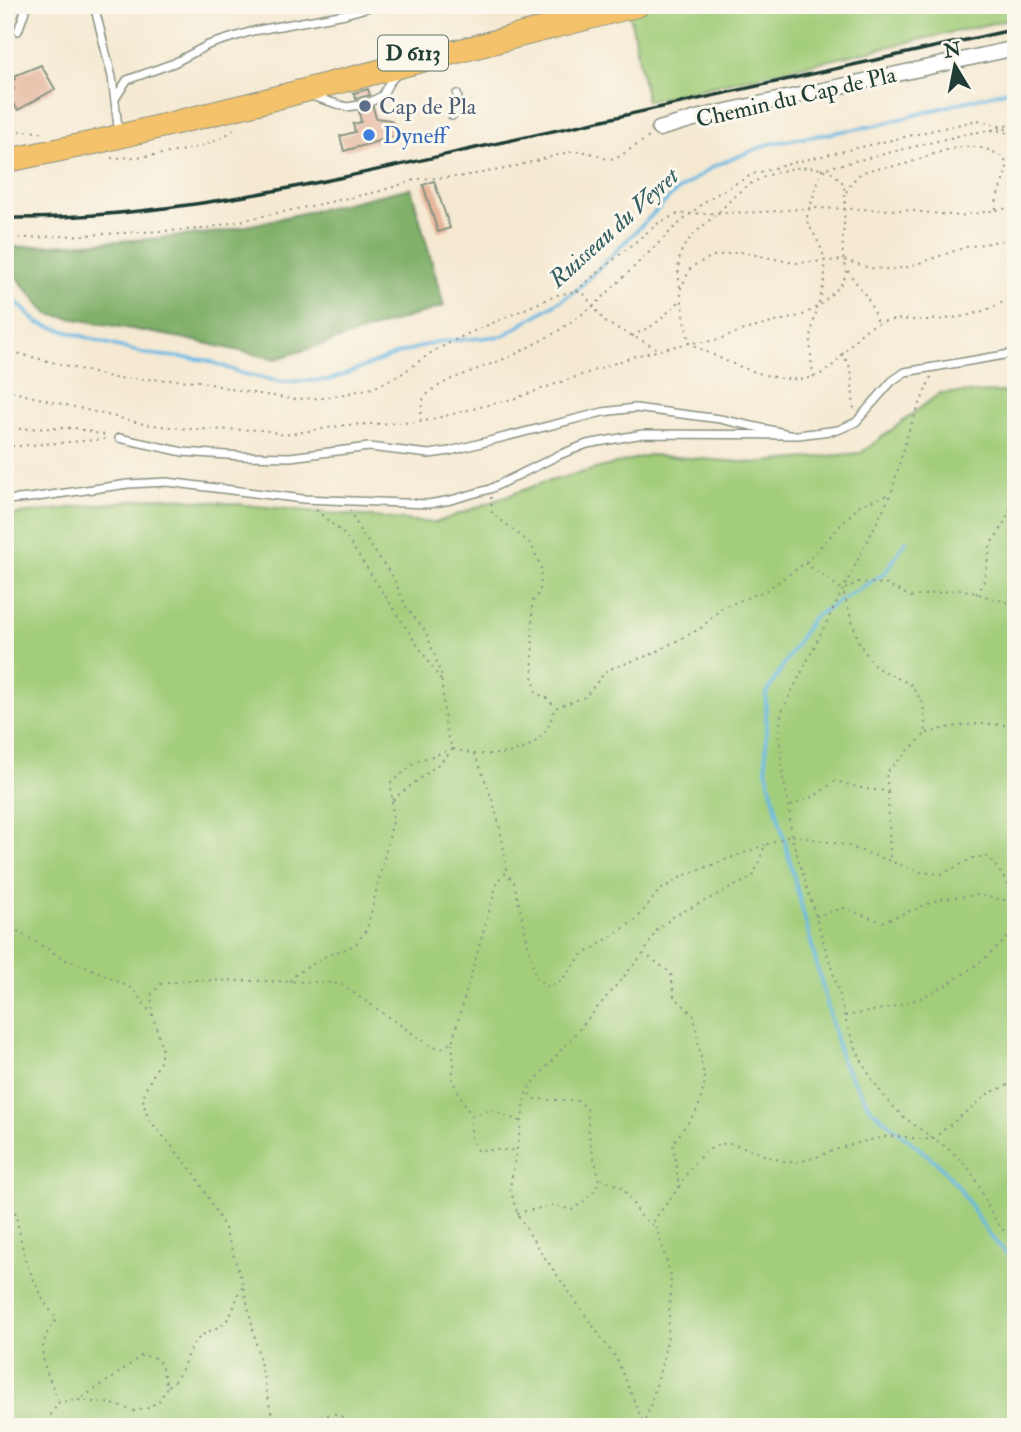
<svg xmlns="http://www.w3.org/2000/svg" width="1021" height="1432" font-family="'IM FELL Double Pica',serif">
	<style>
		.green { fill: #a2cd7a; stroke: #608557; stroke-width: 2 }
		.forest { fill: #81b06a; stroke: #50764f; stroke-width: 2 }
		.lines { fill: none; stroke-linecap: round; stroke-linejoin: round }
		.stream { stroke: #68b8e3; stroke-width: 3.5 }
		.building { fill: #e4b59b }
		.lane-casing { stroke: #8a9383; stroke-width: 10 }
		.street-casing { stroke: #8a9383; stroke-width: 17 }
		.primary-casing { stroke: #8a9383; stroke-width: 25 }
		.path { stroke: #8a9383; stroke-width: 2; stroke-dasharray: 2 5; stroke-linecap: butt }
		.lane { stroke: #fff; stroke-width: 7 }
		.street { stroke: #fff; stroke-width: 14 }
		.primary { stroke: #f3c26a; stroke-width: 23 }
		.rail { stroke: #1f3d34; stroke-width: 3.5 }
		.service-dot { fill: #5c6f8a; stroke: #fbf7ec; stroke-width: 2.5 }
		.shop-dot { fill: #3f7fe0; stroke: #fbf7ec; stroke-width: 2.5 }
		.labels { text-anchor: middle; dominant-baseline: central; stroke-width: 6; stroke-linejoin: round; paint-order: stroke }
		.shield { fill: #fbf7ec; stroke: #61756b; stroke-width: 2 }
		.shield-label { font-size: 21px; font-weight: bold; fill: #1f3d34 }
		.street-label { font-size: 23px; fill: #1f3d34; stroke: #fbf7ec }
		.service-label { font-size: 23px; fill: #4e5e75; stroke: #fbf7ec; text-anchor: start }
		.shop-label { font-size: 23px; fill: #366cbe; stroke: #fbf7ec; text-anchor: start }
		.water-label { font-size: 24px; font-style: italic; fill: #315c60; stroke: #fbf7ec }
	</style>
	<rect width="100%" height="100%" fill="#fbf7ec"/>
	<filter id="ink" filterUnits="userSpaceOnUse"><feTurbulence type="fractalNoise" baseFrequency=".0143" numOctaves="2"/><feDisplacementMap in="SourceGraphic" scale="14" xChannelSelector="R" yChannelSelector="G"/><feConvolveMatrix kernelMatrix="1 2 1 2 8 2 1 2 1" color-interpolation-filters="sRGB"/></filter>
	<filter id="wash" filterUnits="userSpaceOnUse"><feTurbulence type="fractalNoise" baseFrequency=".00686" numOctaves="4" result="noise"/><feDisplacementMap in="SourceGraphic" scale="28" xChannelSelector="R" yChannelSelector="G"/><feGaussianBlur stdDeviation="1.57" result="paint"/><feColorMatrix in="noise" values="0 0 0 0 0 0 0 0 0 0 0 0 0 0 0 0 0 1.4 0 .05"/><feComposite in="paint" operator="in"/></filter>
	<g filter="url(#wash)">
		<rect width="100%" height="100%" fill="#f5e9d2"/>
		<path class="green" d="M628,5H1016V18L647,101Z
			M1016,392V1427H5V516L162,497L435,523L542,483L649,455L754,463L861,453L940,393Z"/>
		<path class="forest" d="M411,188L444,306L276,359L182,338L48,314L5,264V248L150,239L221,232Z"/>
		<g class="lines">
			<path class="stream" d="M5,291L38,323L109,344L146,354L206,360L244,374L282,382L330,380L397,354L436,342L503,336L576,291L673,194L714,166L769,144L878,125L1016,88
				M906,541L885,573L812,618L766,694V769L842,1062L871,1109L937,1163L958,1186L989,1235L1016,1263"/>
		</g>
		<g id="blocks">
			<path class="building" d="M41,65L55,89L18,110L5,94L14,89L10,82L15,79L14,76Z
				M368,89L370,95L356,99L354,93Z
				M373,107L376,118L390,120L403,134L344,151L340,136L355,132L353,124L361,122L359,111Z
				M434,181L450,228L438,232L423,185Z"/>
		</g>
	</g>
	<g filter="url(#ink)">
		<use href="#blocks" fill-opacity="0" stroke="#8a9383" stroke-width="2"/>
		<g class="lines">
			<g class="lane-casing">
				<path id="lane" d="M94,5L112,77L118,127
					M18,31L27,5
					M314,97L347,107L366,104L382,96L389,83L398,73
					M115,99L127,80L174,63L208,45L253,31L345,14L377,5
					M452,116L459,106L457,94
					M119,438L183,452L241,456L290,457L369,447L429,454L450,451L603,412L635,408L720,419L784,433
					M5,500L30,498L128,484L167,482L303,499L428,504L451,500L490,489L559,455L587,444L643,434L798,435L838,430L856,422L892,381L905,372L1016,353"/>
			</g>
			<g class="street-casing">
				<path id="street" d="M659,129L704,116L1016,48"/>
			</g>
			<g class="primary-casing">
				<path id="primary" d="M5,161L92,143L252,104L638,5"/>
			</g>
			<path class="path" d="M5,130L40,132L46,134
				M992,130L1016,123
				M111,158C140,158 217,151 235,127
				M846,192C851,184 855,176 864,172C875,167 889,168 901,165C925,159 949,145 974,147C988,148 998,153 1007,163C1007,180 995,192 996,209
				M1016,238L966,247L905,268L888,269L870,268L844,260L794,263L741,252L713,256L691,267L680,290L689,343C725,361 800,401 834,364C853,344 861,324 892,320C901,319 911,320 919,320C954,320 988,315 1016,293
				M5,239L202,229L377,192L418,179L458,177L505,169L569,152H587L607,159L617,158L649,137
				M680,287C678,275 677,262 682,250C689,236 704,226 715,215C727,205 737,191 752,183C775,170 822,156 842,182C849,193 841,240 843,257C846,275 859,283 867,298C872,305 874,315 877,323
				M576,291L657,224L677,214L764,212L811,208L903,210L959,216L1016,207
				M819,303C830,261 827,257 806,220L822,169L966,134L991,130L1003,131L1016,137
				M632,336L655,324L680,301
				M5,350L114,378L198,381L240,391L292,399L325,398L373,388L400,375L432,352L465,335L557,295L576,291L584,294L605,322L660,350
				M842,353L851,369L854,411
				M814,377C809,354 809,331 818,308
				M931,377L909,430L891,494L781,713L779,736L783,777L789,806L791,835L840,996C848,1040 870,1087 904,1117C923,1133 947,1145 964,1163C979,1179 983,1200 995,1219C1001,1228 1008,1235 1016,1243
				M5,390L144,424L188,429L264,430L284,435L346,425L421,422L516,398L635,356L689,343L715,341L744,330L803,315L819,306L836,290L843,282L847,271
				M421,421L422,401L430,391L449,380L512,356L555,333L594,306L675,227L708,199L753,174L796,162L978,120L1003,127L1015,136
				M5,429L75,428L108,436
				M5,447L108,439
				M491,497L492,513L531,544L541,567L540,592L532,602L533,676L536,693L547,698L555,707
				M316,510L345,535L442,682
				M350,510L360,531L393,577L406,607L426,632L441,674L445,722L448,738L453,749L474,754C491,790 504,832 506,872
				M805,563L843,590L858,582L885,584L912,597L961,589L1016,605
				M976,594L983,585L991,543L1000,531L1016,496
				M1016,715L1012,726L1016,739
				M927,733C959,724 980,722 1012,726
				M453,749C435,771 412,782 392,801L391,783L417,761Z
				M474,754C499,755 526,755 543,734C549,728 552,716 555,708L585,697L607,670L652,654L701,628L723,607L765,591L805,563L860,505L890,494
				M888,792L890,859
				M791,806L816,795L835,781L865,789L888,791L886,773L926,733L923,703L910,684L875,667L859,643L843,591
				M816,916L844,908L882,922L940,899L977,895L1016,902
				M5,924L66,960L83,965L133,989L153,1016
				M290,981L296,974L326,956L355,945L367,929L393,821L392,801
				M845,1016C873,1011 904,1006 929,994C962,978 991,955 1016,929
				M452,1043L454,1064L452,1080L471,1116V1139L477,1150H515
				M472,1116L490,1110L522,1122
				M601,1179L622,1187L641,1216L655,1227
				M5,1186L12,1196L25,1260L44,1302L57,1319C31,1350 46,1368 58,1400
				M679,1187C688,1171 700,1151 719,1145C737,1138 770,1162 791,1162C809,1162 822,1154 838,1149C853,1144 869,1140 885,1137C902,1134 917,1141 933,1139L989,1093L1016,1082
				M517,1213L554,1205L572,1210C610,1183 598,1180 590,1141C588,1130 588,1119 587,1108L578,1101L534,1099L528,1091
				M168,1386C187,1373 182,1355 198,1339C205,1331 219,1329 226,1321C235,1311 236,1295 243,1285
				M273,1418L278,1422L335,1414L345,1418L353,1427
				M644,1426L659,1376L668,1336L671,1276L654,1220L679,1187L673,1143L698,1109L705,1082L694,1016L674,996L671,973L645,954
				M43,1427L59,1402L78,1400L112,1404L134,1411L148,1408L160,1400L167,1387L161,1364L155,1358L142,1355L114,1377L78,1400
				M272,1427V1416L243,1284L224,1226L195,1174L148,1118L143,1102L145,1090L160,1062L162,1049L153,1016L151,995L161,984L191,980L325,982L342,985L431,1046L442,1048L452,1042L498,880L506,873L514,882L536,979L548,987L561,981L580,957L636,920L659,891L683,876L765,845
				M643,1427V1422L617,1360L538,1248L517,1213L510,1188L527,1090L644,953L656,931L674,916L753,877L765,845L791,835L845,845L921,872L942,874L975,857H989L1016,895"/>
			<use href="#lane" class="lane"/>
			<use href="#street" class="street"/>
			<use href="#primary" class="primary"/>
			<path class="rail" d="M5,218C167,220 327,181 485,146C662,107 839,68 1016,29"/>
		</g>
	</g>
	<circle class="service-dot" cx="365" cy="106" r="7"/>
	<circle class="shop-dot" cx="369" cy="135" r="7"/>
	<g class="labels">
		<rect class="shield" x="378" y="35.5" width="70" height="35" rx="5"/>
		<g class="shield-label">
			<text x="413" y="53">D 6113</text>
		</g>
		<g class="street-label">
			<text transform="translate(796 97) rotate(-13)">Chemin du Cap de Pla</text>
		</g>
		<g class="service-label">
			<text x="379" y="106">Cap de Pla</text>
		</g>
		<g class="shop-label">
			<text x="383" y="135">Dyneff</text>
		</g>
		<g class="water-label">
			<text transform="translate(614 228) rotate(-42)">Ruisseau du Veyret</text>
		</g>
	</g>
	<rect width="1021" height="1432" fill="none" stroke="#fbf7ec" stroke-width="28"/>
	<g transform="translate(955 66) rotate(350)" stroke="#fbf7ec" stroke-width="5" paint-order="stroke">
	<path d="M0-5L12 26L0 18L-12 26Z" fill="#1f3d34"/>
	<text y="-10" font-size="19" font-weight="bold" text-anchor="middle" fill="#1f3d34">N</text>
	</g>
</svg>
